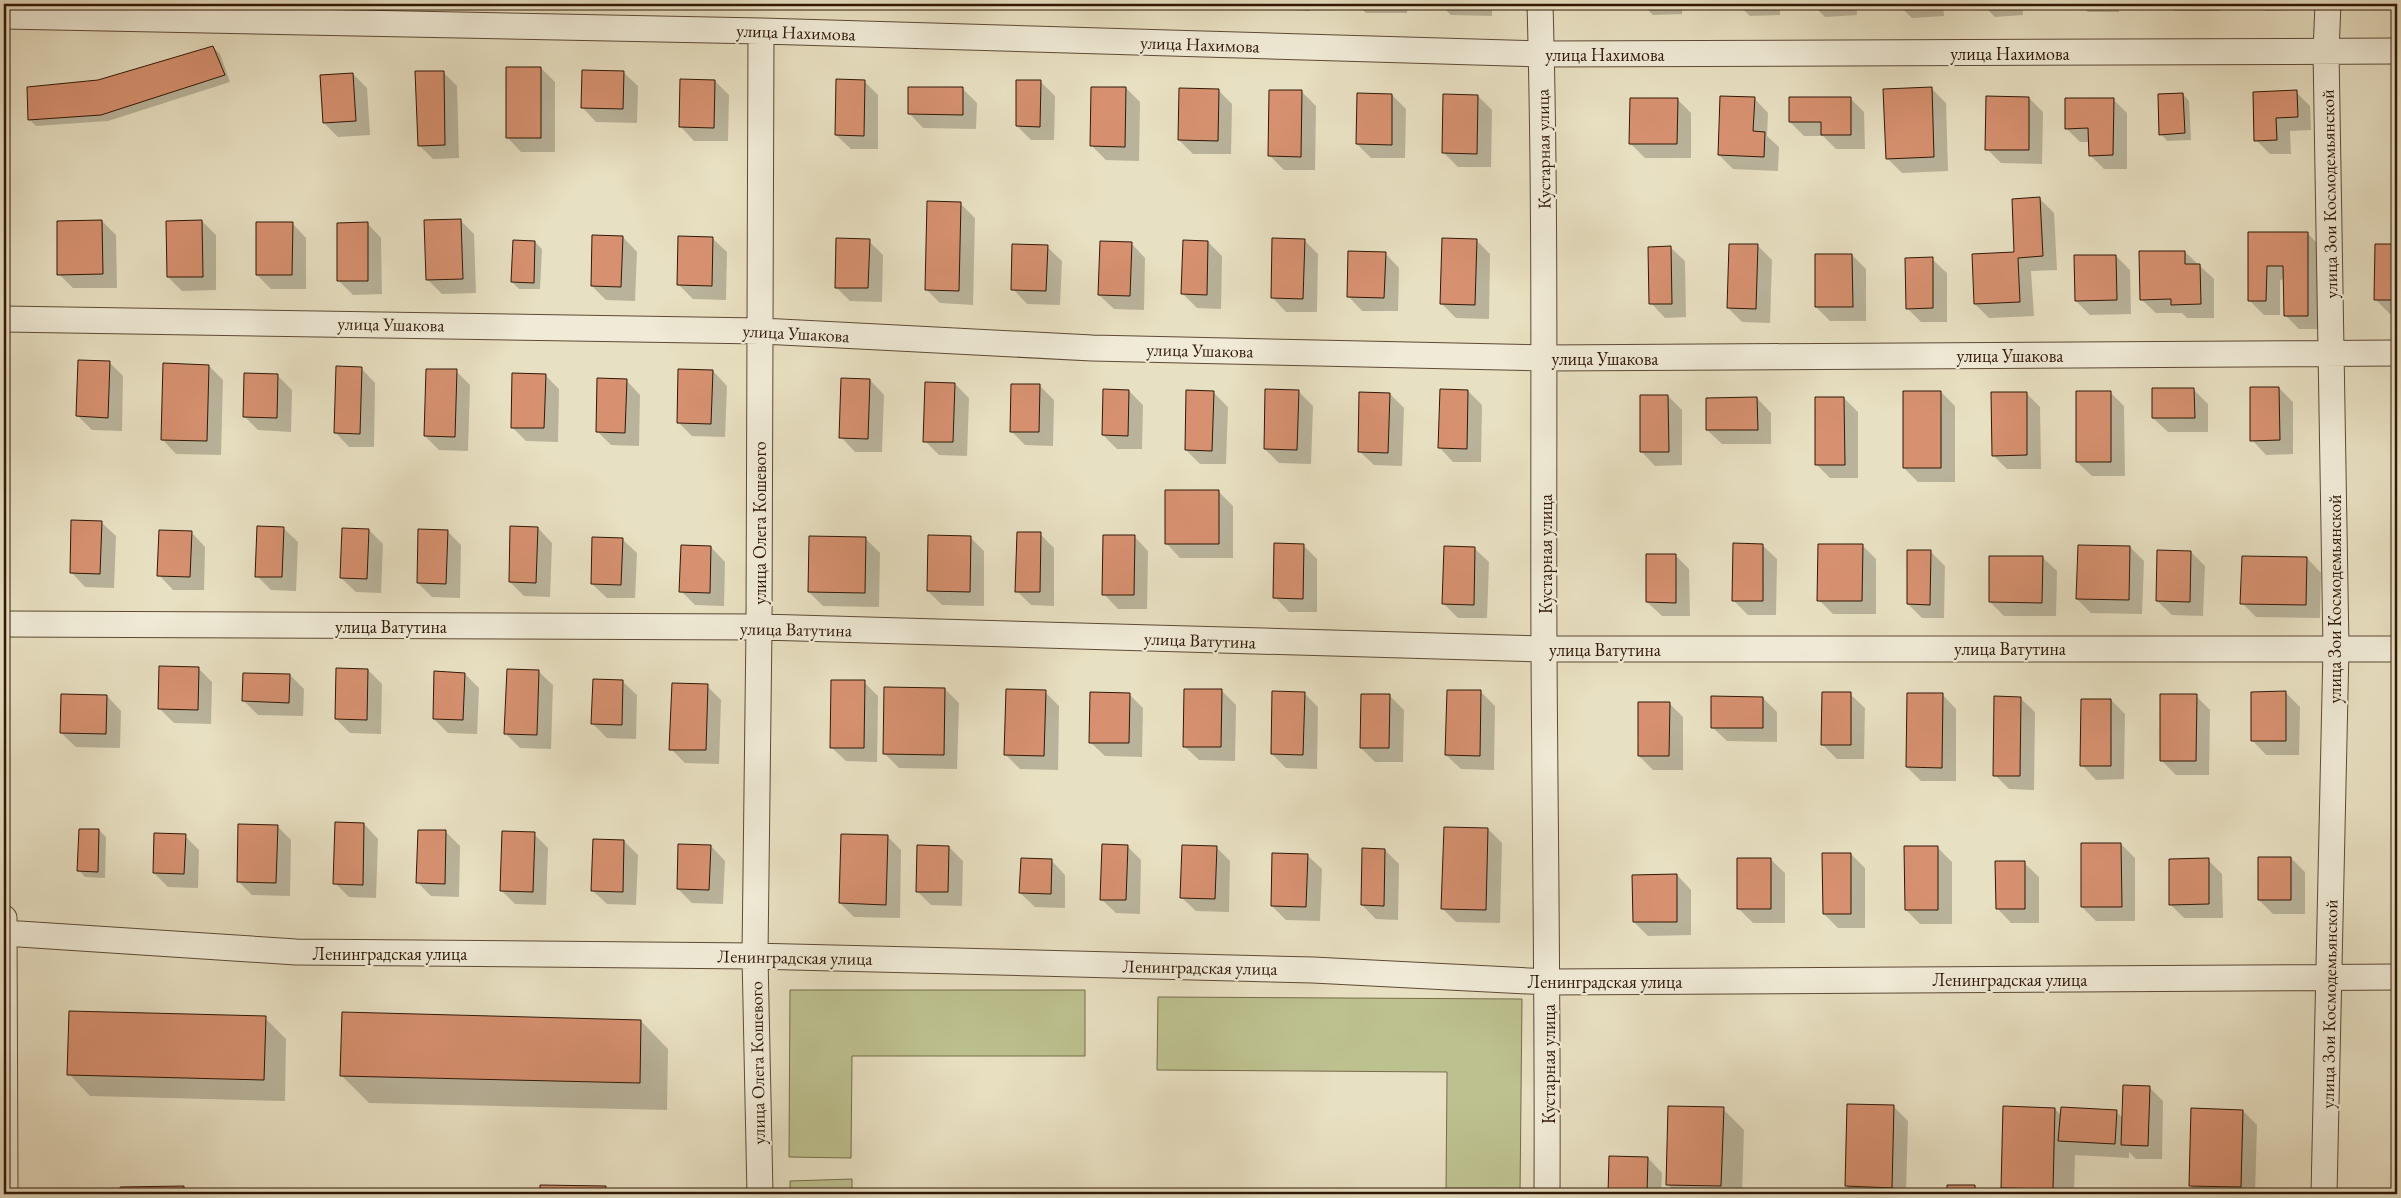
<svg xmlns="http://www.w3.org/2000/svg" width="2401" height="1198" font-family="'EB Garamond',serif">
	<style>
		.green { fill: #bdc08f; stroke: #766c4a }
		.shadow { fill: #0003 }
		.building { fill: #d79170; stroke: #301806 }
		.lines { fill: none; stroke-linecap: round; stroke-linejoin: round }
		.minor-casing { stroke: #5e4a35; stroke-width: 27 }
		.minor { stroke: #f0ebd7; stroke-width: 25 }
		.labels { text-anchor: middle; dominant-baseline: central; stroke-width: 4.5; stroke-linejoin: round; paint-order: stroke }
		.street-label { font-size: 18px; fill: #301806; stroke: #f0ebd7 }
	</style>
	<rect width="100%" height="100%" fill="#e8e0c2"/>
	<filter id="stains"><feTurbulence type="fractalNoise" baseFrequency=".004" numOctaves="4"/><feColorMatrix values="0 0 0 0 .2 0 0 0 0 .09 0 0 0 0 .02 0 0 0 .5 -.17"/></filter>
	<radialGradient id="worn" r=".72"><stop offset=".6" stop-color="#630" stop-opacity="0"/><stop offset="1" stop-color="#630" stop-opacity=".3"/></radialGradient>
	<path class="green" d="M790,990H1085V1056H852L851,1158L789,1157Z
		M1158,997L1522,999L1520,1194H1446L1447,1072L1157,1070Z
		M852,1179V1194H790V1181Z"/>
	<path class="shadow" d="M934,4H967V7L936,6Z
		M1112,4H1141V7L1115,6Z
		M1195,4H1224V9H1200Z
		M1280,4H1310V11L1287,10Z
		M1357,4H1407V13H1366Z
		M1440,4H1492V16L1451,15Z
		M1642,4H1682V14L1653,15Z
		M1738,4H1780V15L1750,16Z
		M1812,4H1856L1857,15L1825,17Z
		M1898,4H1943L1944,16L1912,18Z
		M1982,4H2022L2023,15L1995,17Z
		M2079,4H2119V12H2088Z
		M2167,4H2220V11H2174Z
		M2259,4H2294V10L2266,11Z
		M2374,4H2397V8L2378,7Z
		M213,47L220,54L230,82L108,121L36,126L29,119L98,81Z
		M541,68L555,82V152H521L507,137Z
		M443,72L457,86L459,158L433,159L419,145Z
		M623,72L638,86L637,123L596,122L582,107Z
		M353,74L367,88L370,135L338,137L324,123Z
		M715,81L729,95L728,141H694L680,126Z
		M864,81L878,95V149H851L836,135Z
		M1041,82L1055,96L1054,140H1031L1017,126Z
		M962,88L977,103L976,129L923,128L909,113Z
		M1126,88L1140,102L1139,161L1106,160L1092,146Z
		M1932,89L1946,103L1948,171L1902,173L1888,159Z
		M1218,90L1232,104L1231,154H1193L1179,140Z
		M1302,92L1316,106L1315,170H1284L1270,156Z
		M2296,92L2310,106L2311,130L2290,131L2291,154H2270L2256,140Z
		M2183,94L2189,101L2191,140L2167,141L2161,134Z
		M1392,95L1406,109L1405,158H1371L1357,144Z
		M1478,96L1492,110L1491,167H1458L1444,153Z
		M1754,98L1768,113L1767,136L1779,147L1778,171L1733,169L1719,155Z
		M1850,98L1864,112L1865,149H1836L1823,136H1804L1790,122Z
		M2029,98L2043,112L2042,164L2001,163L1987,149Z
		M1677,99L1691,113V158H1645L1631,144Z
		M2113,99L2127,113V169H2104L2090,155V142H2080L2066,128Z
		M2040,199L2054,213L2057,270L2031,271L2034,316L1989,318L1975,304L2015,253Z
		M961,204L975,218L973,305L940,303L926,289Z
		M460,220L474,234L476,293L442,294L428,280Z
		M102,221L116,235L117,288H73L59,274Z
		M202,221L216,235V290L182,291L168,277Z
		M292,223L306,238V289H271L257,275Z
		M367,223L381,238L382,294L353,295L339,281Z
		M2250,233H2307L2322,248L2321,329H2299L2285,315V279L2280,280V315H2264L2250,301Z
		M623,237L637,252L635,301L606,300L592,286Z
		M712,238L727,252L726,300L693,299L679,285Z
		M1304,240L1318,254L1317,312H1286L1272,297Z
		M1476,240L1490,254L1489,319L1456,318L1441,303Z
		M869,241L883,255L882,302L850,301L836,287Z
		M535,242L542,249L540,289H519L512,282Z
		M1208,242L1222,256L1221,309L1197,308L1183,294Z
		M1131,243L1145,258L1144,310L1114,309L1099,295Z
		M2376,245H2397V314H2390L2376,300Z
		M1758,246L1772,260L1770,323L1742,322L1728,308Z
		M1047,247L1062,261L1060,305L1027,304L1013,289Z
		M1670,247L1685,261L1686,317L1665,318L1651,303Z
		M2185,252L2214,279V318H2187L2182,313H2156L2141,299Z
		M1385,253L1399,268L1398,311H1362L1348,296Z
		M1852,255L1866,269V321H1830L1816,307Z
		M2116,256L2130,270L2131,314L2090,315L2076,301Z
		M1932,259L1947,273V322H1921L1907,308Z
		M109,362L123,376L122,431L92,430L78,416Z
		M209,366L223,380L221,455L176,454L162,439Z
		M361,368L375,383L374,447H349L335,432Z
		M456,371L470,385L468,451L439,450L425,436Z
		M713,371L727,386L725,437L692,436L678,422Z
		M545,375L559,389L558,442L526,441L512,427Z
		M278,376L292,390L291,432L258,430L244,416Z
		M626,380L640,395L639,446L611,445L597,431Z
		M870,380L884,395L882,452H855L841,437Z
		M955,384L969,398L967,456L939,455L925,441Z
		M1040,386L1054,400L1053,446L1025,445L1011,431Z
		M2279,388L2293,402V454L2266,455L2252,440Z
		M2194,390L2208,404V432H2168L2153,418Z
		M1129,391L1143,405L1142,449H1117L1103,435Z
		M1468,391L1482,405L1481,462H1453L1439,447Z
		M1299,392L1313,406L1311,464L1279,463L1265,449Z
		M1941,392L1955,406V482H1918L1904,468Z
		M2110,392L2124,406L2125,476H2092L2077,462Z
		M1214,393L1228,407L1226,464H1200L1186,450Z
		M2026,393L2040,407L2041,469H2007L1993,455Z
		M1390,394L1404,408L1402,466L1374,465L1359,451Z
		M1668,396L1682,410V465L1655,466L1641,451Z
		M1757,398L1771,413V444H1722L1707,430Z
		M1844,398L1858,412V478H1830L1816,464Z
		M1219,492L1233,506V558H1180L1166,543Z
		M101,522L116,536L114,588L85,587L71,572Z
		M283,528L298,542L296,591L271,590L257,576Z
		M538,528L552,543L550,597L524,596L510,582Z
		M369,530L383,544L381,593L356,592L341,578Z
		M447,531L461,545L460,598L432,597L418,583Z
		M191,532L205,547L204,590H173L159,575Z
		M1040,534L1054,548V606L1031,605L1017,591Z
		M1134,536L1148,551L1147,609H1118L1104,594Z
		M970,537L984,551V606L942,605L928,591Z
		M622,539L637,553L635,598H607L592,584Z
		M866,539L880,553L879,607L823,606L809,592Z
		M1303,545L1317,559V612H1289L1275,597Z
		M1762,545L1777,559L1776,615H1748L1733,600Z
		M1862,545L1876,559V614H1833L1819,600Z
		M711,547L725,562L724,606L695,605L681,591Z
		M2130,547L2144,561L2142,614L2091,613L2077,599Z
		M1474,548L1489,562L1487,618H1458L1444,604Z
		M1930,551L1945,566L1944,618H1922L1908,604Z
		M2191,552L2205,566L2203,616L2172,615L2157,601Z
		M1675,555L1689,569L1690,616H1662L1647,602Z
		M2042,557L2057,571L2056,616H2004L1990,602Z
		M2307,558L2321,573L2320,618L2256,617L2242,603Z
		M198,668L212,682L211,724L174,723L159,708Z
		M368,670L382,684L381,734L350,733L336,719Z
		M538,671L553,685L551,749L520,748L506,734Z
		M465,674L479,688L477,734L448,733L434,719Z
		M290,675L304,689L303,716L258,715L244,701Z
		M622,681L637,695L636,739L607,738L593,724Z
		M864,682L878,696L877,762L846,761L831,747Z
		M707,686L721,700L719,764L685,763L671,749Z
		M945,689L959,703L957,769L899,768L885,754Z
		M1222,691L1236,705L1235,761L1199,760L1184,746Z
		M1045,692L1059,706L1058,770L1020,769L1006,755Z
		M1481,692L1495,706L1494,770L1461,769L1446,755Z
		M1304,693L1318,707L1317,769L1286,768L1272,754Z
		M2286,693L2300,707L2299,755H2266L2252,740Z
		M1129,694L1143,708L1142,757L1105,756L1090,742Z
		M1850,694L1865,708L1864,759H1837L1823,745Z
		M1942,694L1956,709V781H1921L1907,767Z
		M107,696L121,711L120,748L76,747L61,733Z
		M1390,696L1404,710L1403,762H1375L1361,748Z
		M2196,696L2210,710L2209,775H2176L2161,760Z
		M1763,698L1777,712V742L1727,741L1712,727Z
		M2020,698L2035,712L2034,790L2009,789L1995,775Z
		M2111,700L2125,714L2124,779L2096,780L2082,765Z
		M1669,703L1683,717V770H1653L1639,756Z
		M364,824L378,839L376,898L349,897L335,883Z
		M277,826L291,840L290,896L252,895L238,881Z
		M1488,829L1502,843L1500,923L1456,922L1442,908Z
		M99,830L106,837L105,878L85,877L79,870Z
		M419,831L446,832L460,846L459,897L431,896L417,882Z
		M534,834L548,848L546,905L515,904L501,890Z
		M185,836L199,850L198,888L168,887L154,873Z
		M887,836L901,850L900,918L854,917L840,903Z
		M2393,839H2397V902L2393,898Z
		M624,841L638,855L636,905L607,904L592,890Z
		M2121,844L2135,858V921H2096L2082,907Z
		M711,846L725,861L723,904L692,903L678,889Z
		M1127,846L1141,860L1140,914L1116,913L1101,899Z
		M949,847L963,861L962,906L931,905L917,891Z
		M1216,847L1230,861L1229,912L1196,911L1181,897Z
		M1938,848L1952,862V924H1920L1906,910Z
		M1385,850L1399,864L1398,920L1376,919L1362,905Z
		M1851,854L1865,868V928H1838L1824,914Z
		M1307,855L1322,869L1320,921L1286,920L1272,906Z
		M2291,858L2305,872V914H2273L2259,900Z
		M1770,859L1785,873V923H1753L1739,909Z
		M1051,860L1065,875V908L1035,907L1020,893Z
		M2208,860L2222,874L2223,918H2184L2170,904Z
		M2024,863L2039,877V923H2011L1997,908Z
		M1677,875L1691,890V935L1648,936L1634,922Z
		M265,1018L286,1039L285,1101L90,1096L69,1074Z
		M641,1021L668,1049L667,1110L369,1103L341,1075Z
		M2149,1087L2163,1101L2162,1159H2136L2129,1152V1158L2075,1155L2074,1194H2009L2002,1187L2055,1109L2062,1116L2116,1112L2123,1118Z
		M1894,1107L1908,1121L1906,1194H1855L1846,1186Z
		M1723,1109L1744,1130L1742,1194H1677L1667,1184Z
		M2243,1111L2257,1125L2255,1194H2199L2190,1185Z
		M1611,1158H1648L1662,1173L1661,1194H1610Z
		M541,1186L605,1187L612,1194H541Z
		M1948,1186H1975L1982,1194H1948Z
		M122,1188H184L190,1194H122Z"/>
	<path class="building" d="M213,46L225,75L101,115L28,120L27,87L98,80Z
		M506,67H541V138H506Z
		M582,70L624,71L623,109L581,108Z
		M415,71H444L445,145L418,146Z
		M353,73L356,121L323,123L320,75Z
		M680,79L715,80L714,128L679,127Z
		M836,79L865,80L864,136L835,135Z
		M1016,80H1041L1040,127L1016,126Z
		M908,87H963V115L908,114Z
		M1091,87H1126L1125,147L1090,146Z
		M1932,87L1934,157L1886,159L1883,89Z
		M1179,88L1219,89L1218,141L1178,140Z
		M1269,90H1302L1301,157L1268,156Z
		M2297,90L2298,117L2276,118L2277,140L2254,141L2253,92Z
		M1357,93L1392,94V145L1356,144Z
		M2183,93L2185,133L2159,135L2158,94Z
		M1443,94L1478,95L1477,154L1442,153Z
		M1720,96L1755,97L1753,131L1765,132L1764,157L1718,155Z
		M1986,96L2029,97V150H1985Z
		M1789,97H1851V135H1821V122H1789Z
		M1630,98H1678L1677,144H1629Z
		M2065,98H2114L2113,155L2089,156L2088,128L2065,129Z
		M2040,197L2043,256L2018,258L2020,302L1974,304L1972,254L2014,252L2012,199Z
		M927,201L961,202L959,291L925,290Z
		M461,219L463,279L426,280L424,220Z
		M102,220L103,274L57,275V221Z
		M202,220L203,277H167L166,221Z
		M256,222H293L292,275H256Z
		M368,222V281H337V223Z
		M2248,232H2308V316H2284L2283,266H2267L2266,301H2248Z
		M592,235L623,236L621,287L591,286Z
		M678,236L713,237L712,286L677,285Z
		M836,238L870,239L868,288H835Z
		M1272,238L1305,239L1303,299L1271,298Z
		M1442,238L1477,239L1475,305L1440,304Z
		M513,240L535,241L534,283L511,282Z
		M1183,240L1208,241L1207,295L1181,294Z
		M1100,241L1132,242L1130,296L1098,295Z
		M1012,244L1048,245L1046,291L1011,290Z
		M1729,244H1758L1756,309L1727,308Z
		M2375,244H2397V300H2374Z
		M1671,246L1672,304H1649L1648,247Z
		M1348,251L1386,252L1384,298L1347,297Z
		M2139,251H2185V264H2200L2201,304L2171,305V299L2140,300Z
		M1815,254H1852L1853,307H1815Z
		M2074,255H2116L2117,300L2075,301Z
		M1933,257V308L1906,309L1905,258Z
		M78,360L110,361L108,418L76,416Z
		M163,363L209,365L207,441L161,440Z
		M336,366L362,367L360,434L334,433Z
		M426,369H457L455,437L424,436Z
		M678,369L713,370L711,424L677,423Z
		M244,373L278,374L277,418L243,417Z
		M512,373L546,374L544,428H511Z
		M597,378L627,379L625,433L596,432Z
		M841,378L870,379L868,439L839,438Z
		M925,382L955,383L953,442H923Z
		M1011,384H1040L1039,432H1010Z
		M2250,387H2279L2280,440L2250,441Z
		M2152,388H2194L2195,418H2152Z
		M1103,389L1129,390L1128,436L1102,435Z
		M1265,389L1299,390L1297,450L1264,449Z
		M1440,389L1468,390L1467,449L1438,448Z
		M1186,390L1214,391L1212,451L1185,450Z
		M1903,391H1941V468H1903Z
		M2076,391H2111V462H2076Z
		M1359,392L1390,393L1388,453L1358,452Z
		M1991,392H2027V455L1992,456Z
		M1640,395H1668L1669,452H1640Z
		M1757,397L1758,430H1706V398Z
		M1815,397H1844L1845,465H1815Z
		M1165,490H1219V544H1165Z
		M71,520L102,521L100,574L70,573Z
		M257,526L284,527L282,577H255Z
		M510,526L538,527L536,583L509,582Z
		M342,528L369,529L367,579L340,578Z
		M418,529L448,530L446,584L417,583Z
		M159,530L192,531L190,577L157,576Z
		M1017,532H1041L1040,592H1015Z
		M928,535L971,536L970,592L927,591Z
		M1103,535H1135L1134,595H1102Z
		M809,536L866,537L865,593L808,592Z
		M592,537L623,538L621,585L591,584Z
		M1274,543L1304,544L1303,599L1273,598Z
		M1733,543L1763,544V601H1732Z
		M1818,544H1863L1862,601H1817Z
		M681,545L711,546L710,593L679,592Z
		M2078,545L2130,546L2129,600L2076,599Z
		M1444,546L1475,547L1474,605L1442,604Z
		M1907,550H1931L1930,605L1907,604Z
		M2157,550L2191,551L2190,602L2156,601Z
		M1646,554H1676V603L1646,602Z
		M1989,556H2043L2042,603L1989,602Z
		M2242,556L2307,557L2306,605L2240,604Z
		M159,666L199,667L198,710L158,709Z
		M336,668L368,669L367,720L335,719Z
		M507,669L539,670L537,735L504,734Z
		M434,671L465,673L463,720L433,719Z
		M243,673L290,674L289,703L242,701Z
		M593,679L623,680L622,725L591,724Z
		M831,680H865L864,748H830Z
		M672,683L708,684L706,750H669Z
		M884,687L945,688L944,755L883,754Z
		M1006,689L1046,690L1044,756L1004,755Z
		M1184,689H1222L1221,747H1183Z
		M1447,690H1481L1480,756L1445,755Z
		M1272,691L1305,692L1303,755L1271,754Z
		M2286,691V741H2251V692Z
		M1090,692L1130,693L1129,743H1089Z
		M1822,692H1851V745H1821Z
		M1907,693H1943L1942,768L1906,767Z
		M61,694L107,695L106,734L60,733Z
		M1361,694H1390L1389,748H1360Z
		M2160,694H2197L2196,761H2160Z
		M1711,696L1763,697V728H1711Z
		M1994,696L2021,697L2020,776H1993Z
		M2081,699H2111V766H2080Z
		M1638,702H1670L1669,756H1638Z
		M335,822L364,823L363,885L333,884Z
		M238,824L278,825L276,883L237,882Z
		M1444,827L1488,828L1486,910L1441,909Z
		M79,829H99L98,872L77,871Z
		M418,830H446L445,884L416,883Z
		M502,831L535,832L533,892L500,891Z
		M154,833L186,834L184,874L153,873Z
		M841,834L888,835L886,905L839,903Z
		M2392,838H2397V899H2392Z
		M593,839L624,840L623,892L591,891Z
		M2081,843H2121L2122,907H2081Z
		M678,844L711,845L709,890L677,889Z
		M1102,844L1128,845L1126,900H1100Z
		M917,845L949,846L948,892H916Z
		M1182,845L1217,846L1215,899L1180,898Z
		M1904,846H1938V910H1905Z
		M1362,848L1385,849L1384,906L1361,905Z
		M1272,853L1308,854L1306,907L1271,906Z
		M1822,853H1851V914H1823Z
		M2258,857H2291V900H2258Z
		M1021,858L1052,859L1051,894L1019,893Z
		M1737,858H1771V909H1737Z
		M2209,858V904L2169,905V859Z
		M1995,861H2025V909H1996Z
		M1677,874V922H1633L1632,875Z
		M69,1011L266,1016L264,1080L67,1075Z
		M342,1012L641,1020L640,1083L340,1076Z
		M2123,1085L2150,1086L2148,1146L2121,1145Z
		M1847,1104L1894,1105L1892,1188L1845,1186Z
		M1668,1106L1724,1107L1721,1186L1666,1185Z
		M2003,1106L2055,1108L2053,1189L2001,1188Z
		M2061,1107L2117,1110L2115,1144L2058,1141Z
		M2191,1108L2243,1110L2241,1187L2189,1186Z
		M1609,1156L1648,1157L1647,1194H1608Z
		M540,1185L606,1186L605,1194H540Z
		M1947,1185H1975V1194H1947Z
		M184,1186V1194H121L120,1187Z"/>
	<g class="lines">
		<g class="minor-casing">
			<path id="minor" d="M1540,4C1546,219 1543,434 1544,650C1545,831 1548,1013 1547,1194
				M4,16L761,31L1542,54L2397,51
				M4,319L760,331L1092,348L1546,358L2397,353
				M4,624L759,627L1544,649H2397
				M4,918L5,1194
				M4,933L296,952L755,956L1313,970L1548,982L2397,977
				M760,1194L755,956L759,627L761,31
				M2324,1194L2336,648L2326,51L2328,4"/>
		</g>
		<use href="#minor" class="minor"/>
	</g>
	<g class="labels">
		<g class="street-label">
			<text transform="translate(796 32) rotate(2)">улица Нахимова</text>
			<text transform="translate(1200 44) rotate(2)">улица Нахимова</text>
			<text x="2010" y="53">улица Нахимова</text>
			<text x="1605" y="54">улица Нахимова</text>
			<text transform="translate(1543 149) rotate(-91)">Кустарная улица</text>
			<text transform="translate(2329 194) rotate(-91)">улица Зои Космодемьянской</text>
			<text transform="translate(391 324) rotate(1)">улица Ушакова</text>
			<text transform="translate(796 333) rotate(3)">улица Ушакова</text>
			<text transform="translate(1200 350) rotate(1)">улица Ушакова</text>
			<text x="2010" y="355">улица Ушакова</text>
			<text x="1605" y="358">улица Ушакова</text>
			<text transform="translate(759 523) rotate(-90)">улица Олега Кошевого</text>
			<text transform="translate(1545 554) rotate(-90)">Кустарная улица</text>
			<text transform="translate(2334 599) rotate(-90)">улица Зои Космодемьянской</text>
			<text x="391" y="626">улица Ватутина</text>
			<text transform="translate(796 629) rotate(1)">улица Ватутина</text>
			<text transform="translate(1200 640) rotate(2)">улица Ватутина</text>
			<text x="2010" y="648">улица Ватутина</text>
			<text x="1605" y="649">улица Ватутина</text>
			<text x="390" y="953">Ленинградская улица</text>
			<text transform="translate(795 957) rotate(1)">Ленинградская улица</text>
			<text transform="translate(1200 967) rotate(1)">Ленинградская улица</text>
			<text x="2010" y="979">Ленинградская улица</text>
			<text x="1605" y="981">Ленинградская улица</text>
			<text transform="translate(2329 1004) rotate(-89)">улица Зои Космодемьянской</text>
			<text transform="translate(757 1063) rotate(-91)">улица Олега Кошевого</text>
			<text transform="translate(1548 1064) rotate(-90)">Кустарная улица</text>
		</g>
	</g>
	<rect width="2401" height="1198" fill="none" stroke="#e8e0c2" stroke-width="20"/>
	<rect x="5" y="5" width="2391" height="1188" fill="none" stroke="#301806" stroke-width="2.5"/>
	<rect x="10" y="10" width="2381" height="1178" fill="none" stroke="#301806"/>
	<rect width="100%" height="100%" filter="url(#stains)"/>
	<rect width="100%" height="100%" fill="url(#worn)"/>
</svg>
